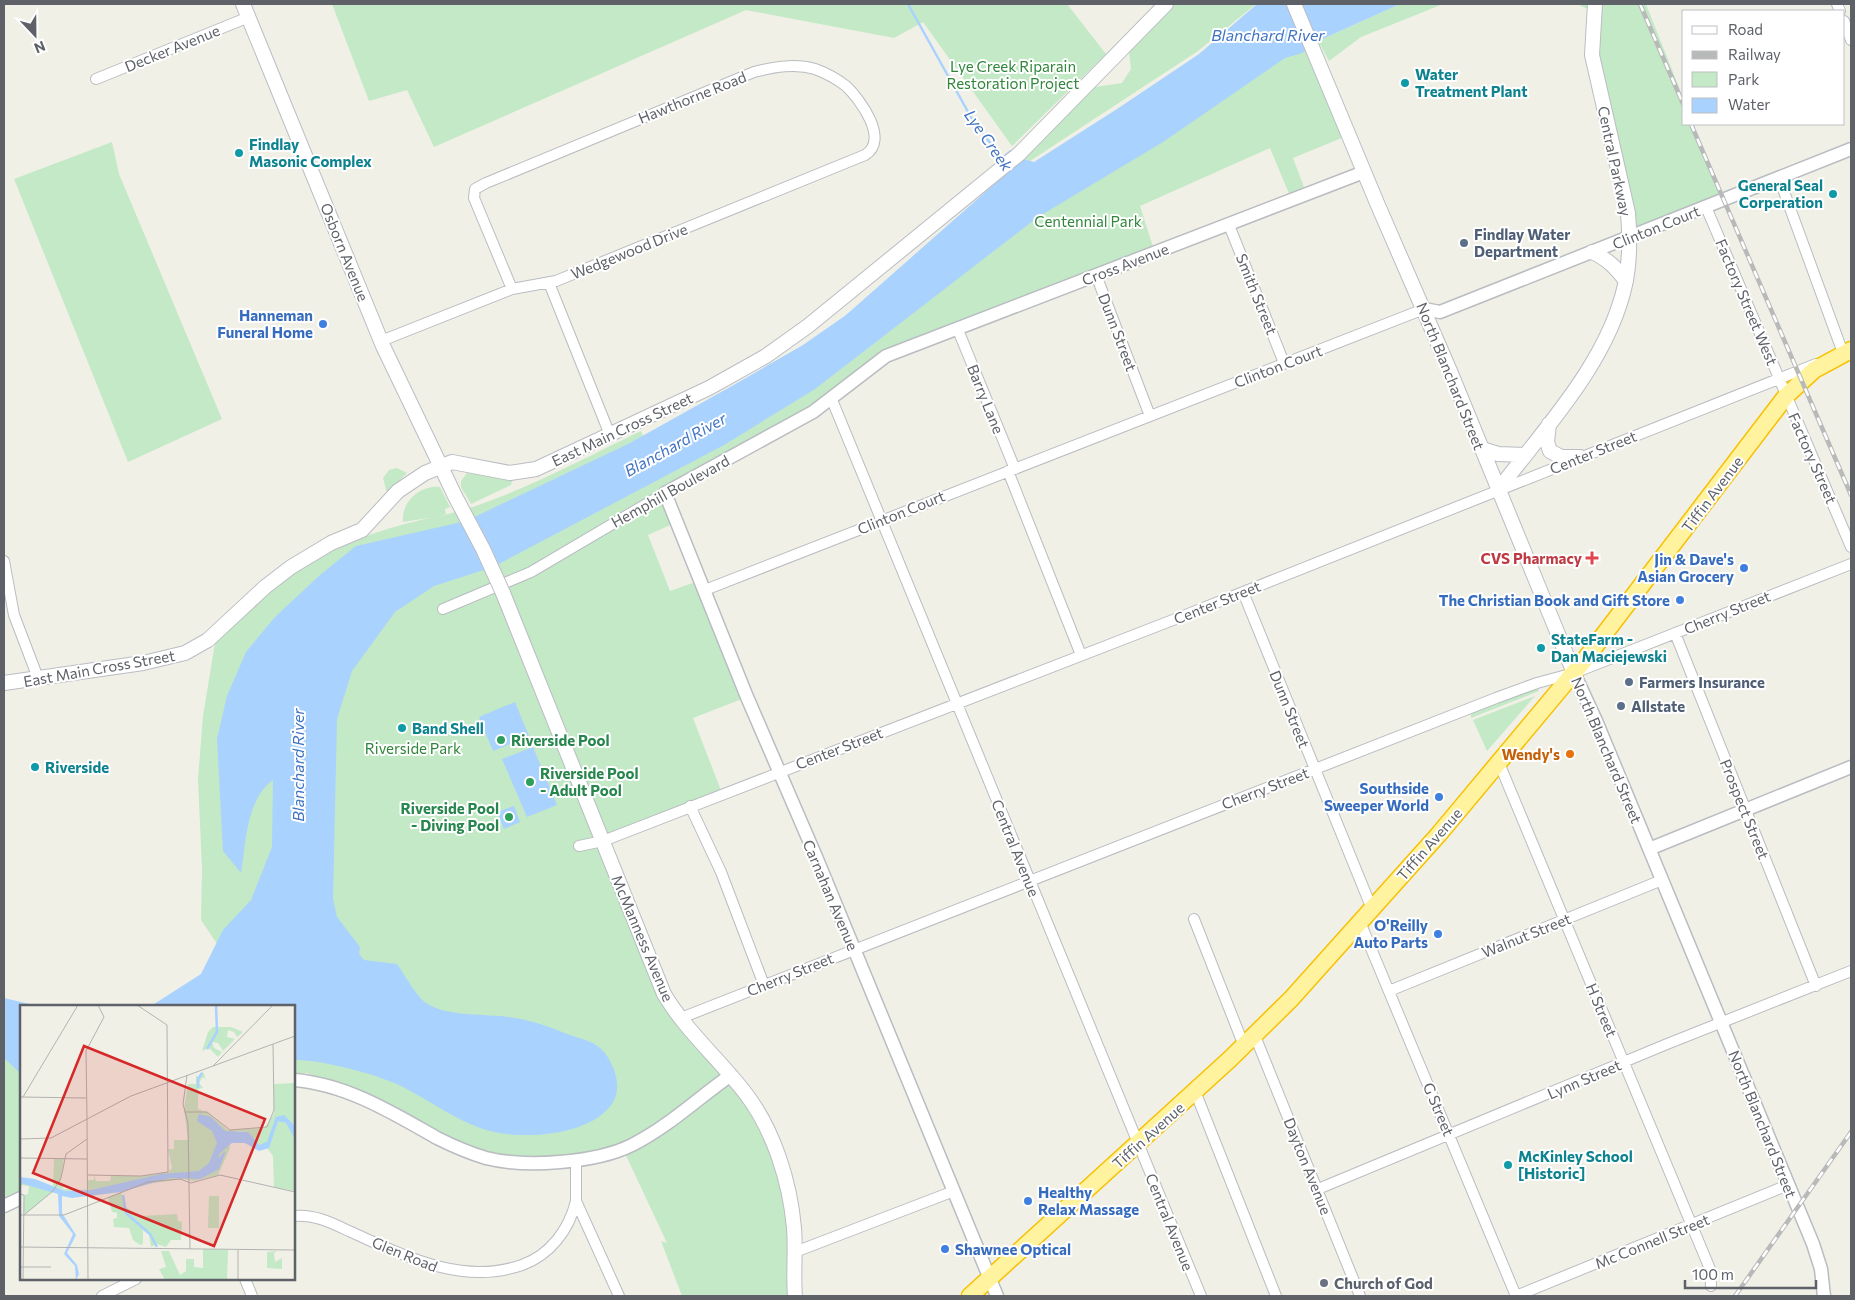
<svg xmlns="http://www.w3.org/2000/svg" width="1855" height="1300" font-family="Commissioner,sans-serif">
	<style>
		.green { fill: #c3e9c6 }
		.water { fill: #a9d2ff }
		.lines { fill: none; stroke-linecap: round; stroke-linejoin: round }
		.stream { stroke: #a9d2ff; stroke-width: 2.5 }
		.minor-casing { stroke: #b9bcc1; stroke-width: 12 }
		.tertiary-casing { stroke: #b9bcc1; stroke-width: 15 }
		.secondary-casing { stroke: #babdc3; stroke-width: 16 }
		.trunk-casing { stroke: #f8c000; stroke-width: 19 }
		.minor { stroke: #fff; stroke-width: 10 }
		.tertiary { stroke: #fff; stroke-width: 12 }
		.secondary { stroke: #fff; stroke-width: 14 }
		.trunk { stroke: #fff39f; stroke-width: 16 }
		.rail-casing { stroke: #b8b9b9; stroke-width: 4.5 }
		.rail { stroke: #fff; stroke-width: 2.5; stroke-dasharray: 8; stroke-linecap: butt }
		.secondary-bridge-casing { stroke: #babdc3; stroke-width: 16; stroke-linecap: butt }
		.secondary-bridge { stroke: #fff; stroke-width: 14 }
		.culture-dot { fill: #0f9aa8; stroke: #fff; stroke-width: 2 }
		.service-dot { fill: #5c6f8a; stroke: #fff; stroke-width: 2 }
		.shop-dot { fill: #3f7fe0; stroke: #fff; stroke-width: 2 }
		.health-dot { fill: #e0444e; stroke: #fff; stroke-width: 2 }
		.leisure-dot { fill: #2e9e5b; stroke: #fff; stroke-width: 2 }
		.food-dot { fill: #e8710a; stroke: #fff; stroke-width: 2 }
		.worship-dot { fill: #6b7280; stroke: #fff; stroke-width: 2 }
		.labels { text-anchor: middle; dominant-baseline: central; stroke-width: 4; stroke-linejoin: round; paint-order: stroke }
		.street-label { font-size: 15px; fill: #5e6268; stroke: #fff }
		.park-label { font-size: 15px; fill: #30853b; stroke: #fff }
		.culture-label { font-size: 15px; font-weight: bold; fill: #0d838f; stroke: #fff; text-anchor: start }
		.service-label { font-size: 15px; font-weight: bold; fill: #4e5e75; stroke: #fff; text-anchor: start }
		.shop-label { font-size: 15px; font-weight: bold; fill: #366cbe; stroke: #fff; text-anchor: end }
		.health-label { font-size: 15px; font-weight: bold; fill: #be3a42; stroke: #fff; text-anchor: end }
		.leisure-label { font-size: 15px; font-weight: bold; fill: #27864d; stroke: #fff; text-anchor: start }
		.food-label { font-size: 15px; font-weight: bold; fill: #c56008; stroke: #fff; text-anchor: end }
		.worship-label { font-size: 15px; font-weight: bold; fill: #5b616d; stroke: #fff; text-anchor: start }
		.water-label { font-size: 16px; font-style: italic; fill: #4074c2; stroke: #fff }
		.inset-river { fill: none; stroke: #a9d2ff; stroke-width: 2.5 }
		.inset-road { fill: none; stroke: #b2b3b0; stroke-width: 1 }
		.view { fill: #d62828; fill-opacity: 0.15; stroke: #d62828; stroke-width: 2.5 }
		.inset-edge { fill: none; stroke: #5e6268; stroke-width: 2.5 }
	</style>
	<rect width="100%" height="100%" fill="#f1f0e7"/>
	<path class="green" d="M332,4H1067L1106,54L1012,146L923,22L894,38L746,10L434,147L407,90L369,101Z
		M1174,4H1256L1198,51L1030,161L1023,159L1095,87L1122,83L1131,69L1129,53L1133,45Z
		M1400,4H1443L1361,37L1329,61L1318,41Z
		M1578,4H1646L1684,100V124H1693L1723,200L1630,237L1597,81L1594,8H1585Z
		M1303,24L1349,135L1293,158L1307,195L1292,201L1270,148L1140,206L1155,253L886,356L832,400L666,493L677,522L648,535L670,591L701,580L747,697L693,718L722,793L603,841L664,994L731,1075L779,1158L795,1296H682L661,1241L667,1243L623,1149L584,1158H486L333,1084L307,1073H294V1006L251,994L201,920L202,869L198,779L203,716L215,643L220,637C236,623 251,607 267,593C314,552 369,532 429,518L403,522C401,502 420,485 440,487L450,507L445,509L446,514L440,516C506,501 580,460 641,431L652,457Z
		M112,142L119,174L222,419L128,462L14,179Z
		M397,468L407,473L387,493L383,478L389,470Z
		M467,473L510,478L512,481L511,485L471,504L461,487V481Z
		M1537,687L1539,691L1471,718V712Z
		M1535,696L1487,751L1473,720Z
		M4,1033L21,1039V1198L4,1206Z"/>
	<path class="water" d="M1257,4H1400L1318,41L1302,53L1285,58L1163,142L1038,217L815,389L724,445L493,567L434,586L395,612L352,671L337,719L333,899L337,917L360,947L359,954L364,960L397,964C404,974 417,997 426,1003C449,1018 489,1013 515,1018C534,1021 552,1028 570,1035C584,1040 595,1041 605,1053C615,1067 622,1087 613,1102C592,1137 518,1141 483,1129C454,1119 430,1101 403,1087C380,1075 320,1059 294,1060V1006H151L201,974L223,930L251,900L272,847L273,780C246,800 246,842 241,873L223,851L217,739L227,696L246,652L275,617L320,575L356,546L466,521L628,444L730,387L803,345L846,315L999,180L991,167L1010,150L1023,159L1034,162L1117,109L1199,54Z
		M515,702L529,736L493,751L479,717Z
		M533,747L557,805L527,817L502,759Z
		M514,806L520,822L504,829L497,812Z
		M4,998L38,1006H21V1074L4,1058Z"/>
	<g class="lines">
		<path class="stream" d="M908,4L972,119L1003,160"/>
		<g class="minor-casing">
			<path id="minor" d="M1837,4L1840,11
				M1844,21L1851,40
				M96,79L249,17
				M1779,178L1843,353L1838,355
				M1706,207L1851,547
				M1229,225L1284,363
				M1096,275L1150,416
				M549,283L610,435
				M958,330L1015,469
				M381,341L512,289L556,281L865,155C890,140 860,99 846,86C837,79 826,73 815,69C795,63 774,67 754,72L486,183L475,189L474,198L512,289
				M832,400L1201,1296
				M1008,471L1081,655
				M4,561L14,615L38,678
				M705,590L1424,309
				M1243,592L1372,909
				M443,609L531,572L665,493
				M1675,633L1816,986
				M1499,763L1710,1269L1711,1286
				M690,806L721,872L764,985
				M579,846L603,841L1178,618L1816,364
				M1194,919L1244,1046
				M1360,922L1516,1296
				M1389,991L1662,880
				M681,1018L1496,698L1537,683L1574,673L1851,564
				M1255,1036L1360,1296
				M1195,1091L1276,1296
				M576,1160V1201L619,1296
				M1318,1189L1667,1044L1851,971
				M294,1216C315,1214 332,1223 351,1232C405,1256 462,1286 522,1265C550,1255 569,1230 576,1201
				M795,1252L954,1191
				M245,1279L252,1296
				M102,1296L136,1279
				M1516,1296L1788,1185"/>
		</g>
		<g class="tertiary-casing">
			<path id="tertiary" d="M1424,309L1440,312L1851,149
				M1574,673L1597,723L1813,1244L1821,1269L1824,1296
				M1649,849L1851,767
				M294,1080C346,1084 393,1113 437,1138C453,1146 469,1153 486,1158C525,1168 596,1163 632,1145C668,1127 698,1098 731,1075
				M4,1206L21,1198
				M997,1296L817,859L747,697L665,493L813,412L886,356L1364,172"/>
		</g>
		<g class="secondary-casing">
			<path id="secondary" d="M243,4L383,346L455,496
				M1294,4L1377,203L1450,371L1574,673
				M1592,252C1608,259 1616,268 1626,281
				M1549,424L1547,442L1550,451L1561,457H1580
				M1482,449L1498,454L1525,455
				M1498,490C1545,428 1608,362 1625,285C1630,262 1630,237 1628,213L1592,55L1595,4
				M503,593L664,994C686,1031 720,1060 746,1094C774,1131 790,1182 794,1228C796,1251 793,1274 795,1296
				M4,683L143,663L185,653L208,640L265,587L291,567L331,543L362,530L398,491L425,473L452,462L510,473L536,469L709,388L766,356L808,326L1019,154L1166,4"/>
		</g>
		<g class="trunk-casing">
			<path id="trunk" d="M970,1296L1230,1059L1291,999L1439,834L1586,658L1786,396L1814,370L1851,350"/>
		</g>
		<use href="#minor" class="minor"/>
		<use href="#tertiary" class="tertiary"/>
		<use href="#secondary" class="secondary"/>
		<use href="#trunk" class="trunk"/>
		<g class="rail-casing">
			<path id="rail" d="M1640,4L1684,106
				M1691,124L1851,495
				M1735,1296L1851,1132"/>
		</g>
		<use href="#rail" class="rail"/>
		<g class="secondary-bridge-casing">
			<path id="secondary-bridge" d="M455,496L483,549L503,593"/>
		</g>
		<use href="#secondary-bridge" class="secondary-bridge"/>
	</g>
	<g class="culture-dot">
		<circle cx="1405" cy="83" r="5"/>
		<circle cx="239" cy="153" r="5"/>
		<circle cx="1833" cy="194" r="5"/>
		<circle cx="1541" cy="648" r="5"/>
		<circle cx="402" cy="728" r="5"/>
		<circle cx="35" cy="767" r="5"/>
		<circle cx="1508" cy="1165" r="5"/>
	</g>
	<g class="service-dot">
		<circle cx="1464" cy="243" r="5"/>
		<circle cx="1629" cy="682" r="5"/>
		<circle cx="1621" cy="706" r="5"/>
	</g>
	<g class="shop-dot">
		<circle cx="323" cy="324" r="5"/>
		<circle cx="1744" cy="568" r="5"/>
		<circle cx="1680" cy="600" r="5"/>
		<circle cx="1439" cy="797" r="5"/>
		<circle cx="1438" cy="934" r="5"/>
		<circle cx="1028" cy="1201" r="5"/>
		<circle cx="945" cy="1249" r="5"/>
	</g>
	<path class="health-dot" d="M1589.5 550.5h5v5h5v5h-5v5h-5v-5h-5v-5h5z"/>
	<g class="leisure-dot">
		<circle cx="501" cy="740" r="5"/>
		<circle cx="530" cy="782" r="5"/>
		<circle cx="509" cy="817" r="5"/>
	</g>
	<circle class="food-dot" cx="1570" cy="754" r="5"/>
	<circle class="worship-dot" cx="1324" cy="1283" r="5"/>
	<g class="labels">
		<g class="street-label">
			<text transform="translate(172 48) rotate(-22)">Decker Avenue</text>
			<text transform="translate(692 97) rotate(-22)">Hawthorne Road</text>
			<text transform="translate(1615 161) rotate(78)">Central Parkway</text>
			<text transform="translate(1656 227) rotate(-22)">Clinton Court</text>
			<text transform="translate(629 251) rotate(-22)">Wedgewood Drive</text>
			<text transform="translate(345 252) rotate(68)">Osborn Avenue</text>
			<text transform="translate(1125 264) rotate(-21)">Cross Avenue</text>
			<text transform="translate(1257 294) rotate(68)">Smith Street</text>
			<text transform="translate(1747 302) rotate(67)">Factory Street West</text>
			<text transform="translate(1118 332) rotate(69)">Dunn Street</text>
			<text transform="translate(1278 366) rotate(-21)">Clinton Court</text>
			<text transform="translate(1451 376) rotate(68)">North Blanchard Street</text>
			<text transform="translate(986 399) rotate(68)">Barry Lane</text>
			<text transform="translate(622 429) rotate(-25)">East Main Cross Street</text>
			<text transform="translate(1593 452) rotate(-22)">Center Street</text>
			<text transform="translate(1813 458) rotate(66)">Factory Street</text>
			<text transform="translate(670 491) rotate(-29)">Hemphill Boulevard</text>
			<text transform="translate(1712 494) rotate(-53)">Tiffin Avenue</text>
			<text transform="translate(901 512) rotate(-22)">Clinton Court</text>
			<text transform="translate(1217 602) rotate(-22)">Center Street</text>
			<text transform="translate(1727 612) rotate(-22)">Cherry Street</text>
			<text transform="translate(99 668) rotate(-10)">East Main Cross Street</text>
			<text transform="translate(1290 709) rotate(68)">Dunn Street</text>
			<text transform="translate(839 748) rotate(-21)">Center Street</text>
			<text transform="translate(1607 750) rotate(67)">North Blanchard Street</text>
			<text transform="translate(1265 788) rotate(-21)">Cherry Street</text>
			<text transform="translate(1745 809) rotate(68)">Prospect Street</text>
			<text transform="translate(1429 844) rotate(-49)">Tiffin Avenue</text>
			<text transform="translate(1016 848) rotate(68)">Central Avenue</text>
			<text transform="translate(831 895) rotate(67)">Carnahan Avenue</text>
			<text transform="translate(1526 935) rotate(-22)">Walnut Street</text>
			<text transform="translate(643 938) rotate(67)">McManness Avenue</text>
			<text transform="translate(790 974) rotate(-22)">Cherry Street</text>
			<text transform="translate(1602 1010) rotate(67)">H Street</text>
			<text transform="translate(1584 1079) rotate(-23)">Lynn Street</text>
			<text transform="translate(1439 1109) rotate(67)">G Street</text>
			<text transform="translate(1763 1124) rotate(68)">North Blanchard Street</text>
			<text transform="translate(1148 1135) rotate(-42)">Tiffin Avenue</text>
			<text transform="translate(1308 1166) rotate(68)">Dayton Avenue</text>
			<text transform="translate(1170 1222) rotate(68)">Central Avenue</text>
			<text transform="translate(1652 1241) rotate(-22)">Mc Connell Street</text>
			<text transform="translate(405 1254) rotate(22)">Glen Road</text>
		</g>
		<g class="park-label">
			<text x="1013" y="66">Lye Creek Riparain<tspan x="1013" dy="17">Restoration Project</tspan></text>
			<text x="1088" y="221">Centennial Park</text>
			<text x="413" y="748">Riverside Park</text>
		</g>
		<g class="culture-label">
			<text x="1415" y="74">Water<tspan x="1415" dy="17">Treatment Plant</tspan></text>
			<text x="249" y="144">Findlay<tspan x="249" dy="17">Masonic Complex</tspan></text>
			<text x="1823" y="185" text-anchor="end">General Seal<tspan x="1823" dy="17">Corperation</tspan></text>
			<text x="1551" y="639">StateFarm -<tspan x="1551" dy="17">Dan Maciejewski</tspan></text>
			<text x="412" y="728">Band Shell</text>
			<text x="45" y="767">Riverside</text>
			<text x="1518" y="1156">McKinley School<tspan x="1518" dy="17">[Historic]</tspan></text>
		</g>
		<g class="service-label">
			<text x="1474" y="234">Findlay Water<tspan x="1474" dy="17">Department</tspan></text>
			<text x="1639" y="682">Farmers Insurance</text>
			<text x="1631" y="706">Allstate</text>
		</g>
		<g class="shop-label">
			<text x="313" y="315">Hanneman<tspan x="313" dy="17">Funeral Home</tspan></text>
			<text x="1734" y="559">Jin &amp; Dave's<tspan x="1734" dy="17">Asian Grocery</tspan></text>
			<text x="1670" y="600">The Christian Book and Gift Store</text>
			<text x="1429" y="788">Southside<tspan x="1429" dy="17">Sweeper World</tspan></text>
			<text x="1428" y="925">O'Reilly<tspan x="1428" dy="17">Auto Parts</tspan></text>
			<text x="1038" y="1192" text-anchor="start">Healthy<tspan x="1038" dy="17">Relax Massage</tspan></text>
			<text x="955" y="1249" text-anchor="start">Shawnee Optical</text>
		</g>
		<g class="health-label">
			<text x="1582" y="558">CVS Pharmacy</text>
		</g>
		<g class="leisure-label">
			<text x="511" y="740">Riverside Pool</text>
			<text x="540" y="773">Riverside Pool<tspan x="540" dy="17">- Adult Pool</tspan></text>
			<text x="499" y="808" text-anchor="end">Riverside Pool<tspan x="499" dy="17">- Diving Pool</tspan></text>
		</g>
		<g class="food-label">
			<text x="1560" y="754">Wendy's</text>
		</g>
		<g class="worship-label">
			<text x="1334" y="1283">Church of God</text>
		</g>
		<g class="water-label">
			<text x="1268" y="34">Blanchard River</text>
			<text transform="translate(989 140) rotate(55)">Lye Creek</text>
			<text transform="translate(675 444) rotate(-29)">Blanchard River</text>
			<text transform="translate(297 765) rotate(-90)">Blanchard River</text>
		</g>
	</g>
	<g transform="translate(20 1005)">
		<rect width="275" height="275" fill="#f1f0e7"/>
		<path d="M193,22H211L223,27L217,32L214,27L208,25L207,32L215,34L203,46L198,38L192,37L194,43L202,47L198,52L189,43L182,46L188,27ZM183,66L186,75L183,72L179,78L183,83L178,84V104L187,107L208,125L244,123L254,109V79L275,78V186L254,182L253,151L248,144L235,141L228,127L217,126L208,134L210,143L198,170L174,176L163,174L68,187V175H74V170L76,176H90L91,171H121L148,167L152,163L148,144H154V135H168L164,104L168,79H176V70L178,72ZM34,154H44L40,178L44,184L67,185L45,186L33,181ZM0,176L34,185L4,210V190L8,189L9,181L0,180ZM101,187L105,202L121,211L157,209L158,216L162,217L161,235H151L146,242L137,239L131,242L129,230L123,225V239L120,240L113,235L109,223L94,222L93,214L97,213V208L92,207L88,192ZM189,191H199V223H188ZM183,244L208,245L207,275H145L139,264L146,262L141,246H149L160,270L166,266V254H174V262L183,263ZM257,246L254,248L255,257L262,253V264L247,263V247Z" fill="#c3e9c6"/>
		<path d="M179,109L191,112L205,126L228,127L239,140L247,137L256,112L264,110L275,121V134L266,118L258,116L249,143L239,146L225,138H212L200,148L198,154L205,146V149L199,164L180,174L150,173L101,187L52,193L42,191V208L56,230L47,248L57,260L59,269L56,275L55,261L44,249L53,229L39,211L38,189L0,178V172L15,174L45,186L71,185L141,169L179,166L189,158L197,138L192,126L177,116Z" fill="#a9d2ff"/>
		<path class="inset-river" d="M187,44L197,27L196,0M178,83V74L182,68M103,190L106,208L130,229L137,242"/>
		<path class="inset-road" d="M193,61L253,0M167,70L163,99L168,118L170,244M0,92L66,93M3,92L58,0M165,107H187L210,125L247,122L254,105L253,39M67,113L66,46L84,12L78,0M67,113L68,275M0,134L31,133L111,91L275,31M0,153L67,154M68,170L121,171L148,167L147,20L117,0M0,189L4,190L3,275M0,210H44L128,177L160,174L171,178L200,170L275,187M4,210L33,186L41,173L46,149L67,134M0,242L275,245M218,245V275M0,262H31"/>
		<path class="view" d="M64,41L245,114L194,241L13,168Z"/>
		<rect width="275" height="275" class="inset-edge"/>
	</g>
	<rect width="1855" height="1300" fill="none" stroke="#5e6268" stroke-width="10"/>
	<rect x="1682" y="10" width="162" height="115" fill="#ffffff" stroke="#bfc0c3"/>
	<rect x="1692" y="26" width="25" height="8" fill="#ffffff" stroke="#bfc0c3"/>
	<text x="1728" y="35" font-size="15" fill="#5e6268">Road</text>
	<rect x="1692" y="51" width="25" height="8" fill="#b8b9b9" stroke="#bfc0c3"/>
	<text x="1728" y="60" font-size="15" fill="#5e6268">Railway</text>
	<rect x="1692" y="72" width="25" height="15" fill="#c3e9c6" stroke="#bfc0c3"/>
	<text x="1728" y="85" font-size="15" fill="#5e6268">Park</text>
	<rect x="1692" y="98" width="25" height="15" fill="#a9d2ff" stroke="#bfc0c3"/>
	<text x="1728" y="110" font-size="15" fill="#5e6268">Water</text>
	<g transform="translate(35 35) rotate(158)" stroke="#ffffff" stroke-width="4" paint-order="stroke">
	<path d="M0-4L9 19L0 12L-9 19Z" fill="#5e6268"/>
	<text y="-8" font-size="14" font-weight="bold" text-anchor="middle" fill="#5e6268">N</text>
	</g>
	<path d="M1685 1280v8h131v-8" fill="none" stroke="#5e6268" stroke-width="2.5"/>
	<text x="1692" y="1280" font-size="15" fill="#5e6268" stroke="#ffffff" stroke-width="4" paint-order="stroke">100 m</text>
</svg>
